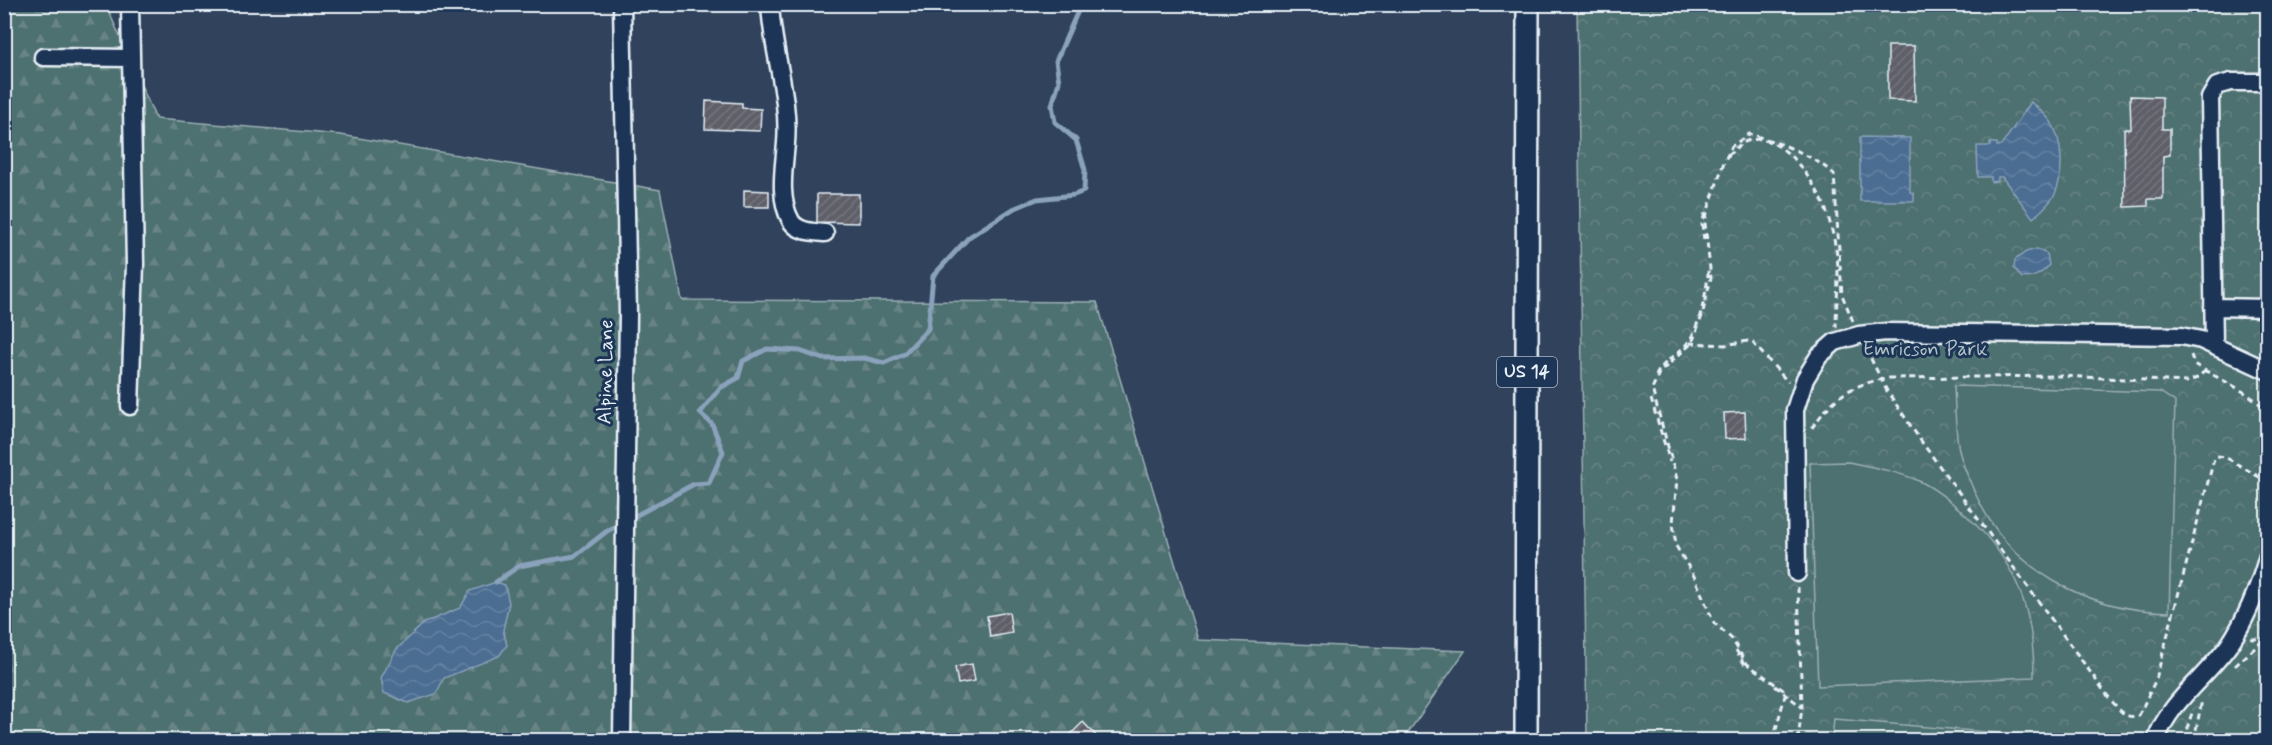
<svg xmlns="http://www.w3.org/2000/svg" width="2272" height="745" font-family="Mynerve,sans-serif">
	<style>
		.forest { fill: url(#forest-firs); stroke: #9bb0b4; stroke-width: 1.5 }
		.park { fill: url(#park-crowns); stroke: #9bb0b4; stroke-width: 1.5 }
		.pitch { fill: #4e6f6f; stroke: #9bb0b4; stroke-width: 1.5 }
		.water { fill: url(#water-waves); stroke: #8aa2bb; stroke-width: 1.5 }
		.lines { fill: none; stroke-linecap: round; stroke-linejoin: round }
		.stream { stroke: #8aa2bb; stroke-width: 5 }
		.building { fill: url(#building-hatch); stroke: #e8f1f8; stroke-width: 1.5 }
		.minor-casing { stroke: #e8f1f8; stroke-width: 21 }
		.major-casing { stroke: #e8f1f8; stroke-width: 26 }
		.path { stroke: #e8f1f8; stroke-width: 3; stroke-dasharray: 6 4.5; stroke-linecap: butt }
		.minor { stroke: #1d3557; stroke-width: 16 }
		.major { stroke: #1d3557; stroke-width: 21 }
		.labels { text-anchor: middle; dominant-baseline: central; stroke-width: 6; stroke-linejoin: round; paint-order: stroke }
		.shield { fill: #1d3557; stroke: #abb9c8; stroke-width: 1.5 }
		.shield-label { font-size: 18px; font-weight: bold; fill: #e8f1f8 }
		.park-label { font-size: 20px; fill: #b2c4c8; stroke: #1d3557 }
		.street-label { font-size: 20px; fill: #e8f1f8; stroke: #1d3557 }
	</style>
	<defs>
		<pattern id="forest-firs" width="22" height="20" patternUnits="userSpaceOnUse" patternTransform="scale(1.5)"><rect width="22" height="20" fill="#4e6f6f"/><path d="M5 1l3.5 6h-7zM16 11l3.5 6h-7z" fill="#688484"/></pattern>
		<pattern id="park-crowns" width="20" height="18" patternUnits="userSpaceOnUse" patternTransform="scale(1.5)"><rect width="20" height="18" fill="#4e6f6f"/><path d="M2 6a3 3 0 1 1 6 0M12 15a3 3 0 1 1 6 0" fill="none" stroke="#688484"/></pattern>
		<pattern id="water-waves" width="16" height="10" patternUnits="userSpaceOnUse" patternTransform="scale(1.5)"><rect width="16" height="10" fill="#4b6d92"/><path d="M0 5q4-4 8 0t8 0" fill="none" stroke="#6582a2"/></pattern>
		<pattern id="building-hatch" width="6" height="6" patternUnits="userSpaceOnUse" patternTransform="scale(1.5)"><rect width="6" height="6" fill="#5e5f68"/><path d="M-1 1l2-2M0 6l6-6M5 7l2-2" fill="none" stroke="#75767e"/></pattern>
	</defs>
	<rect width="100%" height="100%" fill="#30425c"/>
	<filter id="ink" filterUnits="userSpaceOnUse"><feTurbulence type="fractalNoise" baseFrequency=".0167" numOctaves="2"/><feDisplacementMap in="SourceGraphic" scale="12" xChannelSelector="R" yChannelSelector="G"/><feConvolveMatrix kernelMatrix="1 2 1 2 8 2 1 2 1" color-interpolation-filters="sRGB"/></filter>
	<g filter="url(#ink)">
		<path class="forest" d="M4,5H106L156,119L341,135L660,190L682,300L1097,302L1198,640L1465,651L1403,740H5Z"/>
		<path class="park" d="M1577,5L2267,7V740H1587Z"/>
		<path class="pitch" d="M1954,386L2160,392L2175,402L2169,612C2085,610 2010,571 1975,493C1969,479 1962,464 1959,450C1955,429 1955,407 1954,386Z
			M1848,462C1872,467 1896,471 1919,481C1937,489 1954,504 1968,517C2017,563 2034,611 2034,677L1818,686L1810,463Z
			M1834,719L2078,740H1832Z"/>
		<path class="water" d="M2031,102C2037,108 2046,114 2051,122C2063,141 2064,173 2055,194C2050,204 2041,211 2033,218L2002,177H1998V181L1991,182V177H1978L1977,146H1990V143H1997V146H2001Z
			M1860,137L1910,138V192L1914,193V201H1860Z
			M2036,249L2047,254L2049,265C2043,273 2032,280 2021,277L2014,268L2015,260L2026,252Z
			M496,582L505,585L509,603L503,630L507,645L499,656L444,678L436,694L408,703L384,693L381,678L396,650L424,623L460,608L470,591Z"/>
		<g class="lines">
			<path class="stream" d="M496,582L519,566L575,556L607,531L648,509L694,484L709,483L723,452L712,424L700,413L720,388L738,378L743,361L767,349L800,351L823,359L864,358L884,363L904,354L928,329L933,276L969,237L1013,209L1037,199L1074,195L1084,191L1085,170L1076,140L1055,122L1052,105L1059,82L1056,61L1081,4"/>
		</g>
		<path class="building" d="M1888,46H1914L1915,101L1888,100Z
			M2130,96L2162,97V129H2170V155L2163,156V199H2148V206L2125,207L2124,129H2131Z
			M706,101L742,103V108L761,109L760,131L705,129Z
			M744,190L769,191V207H744Z
			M817,194H859V223L817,222Z
			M1745,412L1746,438L1725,439L1724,413Z
			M1009,612L1012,633L990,637L987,616Z
			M972,664L975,681L958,684L955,667Z
			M1083,722L1101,741H1064Z"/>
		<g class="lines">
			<g class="minor-casing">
				<path id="minor" d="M130,4L135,264L130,406
					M622,4L628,314L622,740
					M770,4C772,51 790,96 786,143C784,168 778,198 791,221C798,232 813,232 825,233
					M43,57L131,58
					M2213,307L2268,308
					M2214,346L2210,98L2217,86L2231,82H2268
					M1797,573L1795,410L1805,379L1819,356L1835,342L1859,335L1886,332L2181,336L2201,340L2268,371
					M2156,740C2169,702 2206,677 2229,645C2247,618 2259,587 2268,556"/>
			</g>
			<g class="major-casing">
				<path id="major" d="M1526,740L1528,4"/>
			</g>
			<path class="path" d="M1728,156C1764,111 1805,167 1822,200C1828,213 1832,230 1835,244C1841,270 1836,300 1836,327
				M1704,240L1702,224L1706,209
				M1690,343L1725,345L1748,341L1753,343L1788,382
				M1866,349L1887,391L1921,441L2110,699C2118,708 2126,721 2139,715L2156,679L2214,459L2217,456L2225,457L2268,482
				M2191,355L2194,364C2213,377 2260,395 2268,415
				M1656,376C1662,361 1680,354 1689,341C1699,328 1709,284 1708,268
				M1651,399L1670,462
				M1812,428C1834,396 1850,385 1888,378L2061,376L2186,382L2197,378L2205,371
				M2268,439C2264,452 2260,465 2268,478
				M1798,587L1802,707L1798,740
				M2251,639L2268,638
				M1736,650L1745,665
				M2235,666L2266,638
				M1775,686L1802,707
				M1773,740L1786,692L1746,663L1732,639L1714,623L1694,576L1676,546L1673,523L1677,479L1652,389L1659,373L1692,343L1702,316L1711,278L1705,223L1707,213L1724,162L1732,146L1749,134C1779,142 1811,154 1834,174L1842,295L1853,321
				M2188,740V725L2193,710
				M2194,740L2202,700"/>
			<use href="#minor" class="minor"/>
			<use href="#major" class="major"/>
		</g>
	</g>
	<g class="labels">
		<rect class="shield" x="1497" y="357" width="60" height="30" rx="4.5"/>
		<g class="shield-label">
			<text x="1527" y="372">US 14</text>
		</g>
		<g class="park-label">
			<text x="1925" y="349">Emricson Park</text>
		</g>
		<g class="street-label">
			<text transform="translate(606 372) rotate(-89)">Alpine Lane</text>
		</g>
	</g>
	<rect width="2272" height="745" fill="none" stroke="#1d3557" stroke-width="24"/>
	<rect x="12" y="12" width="2248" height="721" fill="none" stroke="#e8f1f8" stroke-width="2" filter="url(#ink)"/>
</svg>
